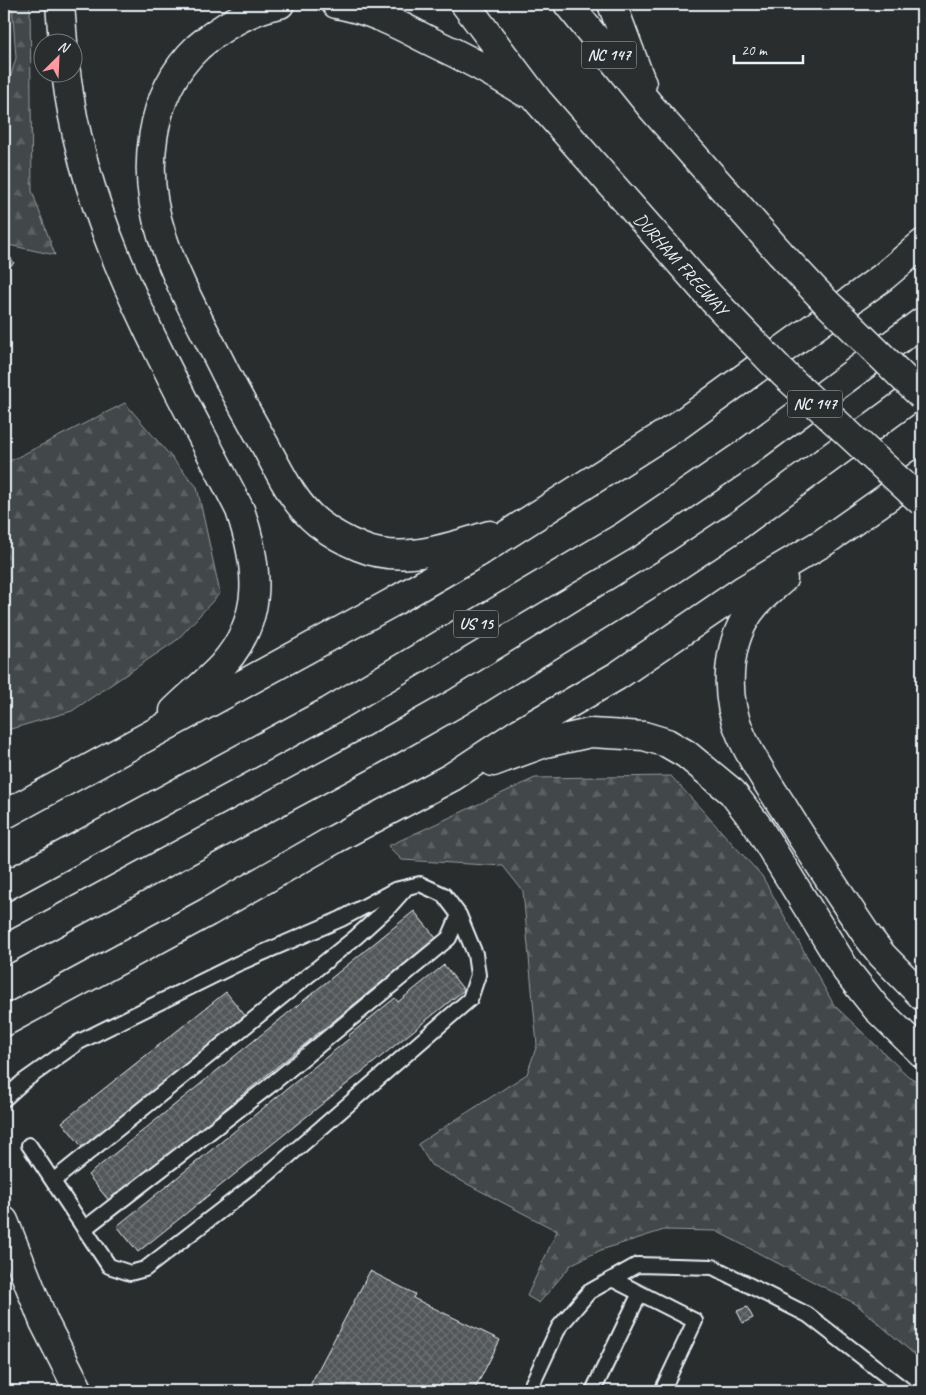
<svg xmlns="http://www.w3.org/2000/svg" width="926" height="1395" font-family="Caveat,sans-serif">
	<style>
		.forest { fill: url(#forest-firs); stroke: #959ca0 }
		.building { fill: url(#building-cross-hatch); stroke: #e8f1f8 }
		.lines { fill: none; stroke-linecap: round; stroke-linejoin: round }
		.lane-casing { stroke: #e8f1f8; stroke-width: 18 }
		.street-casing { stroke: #e8f1f8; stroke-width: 31 }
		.highway-casing { stroke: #e8f1f8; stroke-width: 31 }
		.lane { stroke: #2a2d2e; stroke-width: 14 }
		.street { stroke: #2a2d2e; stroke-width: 28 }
		.highway { stroke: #2a2d2e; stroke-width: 28 }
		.highway-bridge-casing { stroke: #e8f1f8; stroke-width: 31; stroke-linecap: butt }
		.highway-bridge { stroke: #2a2d2e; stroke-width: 28 }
		.labels { text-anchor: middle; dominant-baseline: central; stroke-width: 4; stroke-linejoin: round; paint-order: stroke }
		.shield { fill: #2a2d2e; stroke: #afb6bb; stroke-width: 1 }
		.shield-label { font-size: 16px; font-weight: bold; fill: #e8f1f8 }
		.street-label { font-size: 18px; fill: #e8f1f8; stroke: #2a2d2e }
	</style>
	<defs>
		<pattern id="forest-firs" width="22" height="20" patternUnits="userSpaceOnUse" patternTransform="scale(1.25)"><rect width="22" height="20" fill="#424648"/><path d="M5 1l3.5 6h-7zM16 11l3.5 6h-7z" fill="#5d6163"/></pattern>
		<pattern id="building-cross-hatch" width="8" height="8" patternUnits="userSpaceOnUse" patternTransform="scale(1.25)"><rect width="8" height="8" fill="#535759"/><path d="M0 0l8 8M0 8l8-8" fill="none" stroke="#6c7072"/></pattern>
	</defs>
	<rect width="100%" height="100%" fill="#2a2d2e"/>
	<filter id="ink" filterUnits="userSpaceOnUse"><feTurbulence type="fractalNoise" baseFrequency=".02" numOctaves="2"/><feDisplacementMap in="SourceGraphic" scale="10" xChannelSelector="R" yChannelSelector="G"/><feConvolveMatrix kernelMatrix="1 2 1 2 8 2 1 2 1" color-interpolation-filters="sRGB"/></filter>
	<g filter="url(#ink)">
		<path class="forest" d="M12,4H30L32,191L55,255L4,244V100L16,58Z
			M125,403L197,487L220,593L177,640L72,711L4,731V464Z
			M671,776L762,876L834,1005L908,1076L922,1084V1361L856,1304L716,1231L664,1230L601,1250L572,1264L539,1303L527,1296L557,1231L431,1165L418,1144L527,1074L537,1045L523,891L503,866L402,860L388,846L535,778Z"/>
		<path class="building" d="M4,10L8,11L5,68H4Z
			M4,248L14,263L4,271Z
			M414,911L436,938L110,1202L88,1175Z
			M444,965L464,990L138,1252L117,1226L350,1038L348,1036L395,998L398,1002Z
			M226,992L247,1018L83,1148L62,1122Z
			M370,1271L415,1294L413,1298L500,1340L474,1391H307Z
			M747,1307L753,1318L743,1323L737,1311Z"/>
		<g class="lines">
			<g class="lane-casing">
				<path id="lane" d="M4,1099L24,1081L79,1042L237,964L341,919L395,890L420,884L444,895L459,915L475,954L478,975L470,999L268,1174L145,1269L130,1273L109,1266L29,1145
					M53,1181L356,937L389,907L406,888
					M84,1229L268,1087L449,938L459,915
					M612,1279L695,1321L662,1391
					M529,1391L559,1327L589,1292L637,1265L713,1267L808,1315L906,1391
					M593,1391L640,1293"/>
			</g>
			<g class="street-casing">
				<path id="street" d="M4,1221L44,1322L79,1391"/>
			</g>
			<g class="highway-casing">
				<path id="highway" d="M60,4L63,42
					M280,4C251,9 220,28 198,47C148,94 141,173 162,236C177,283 203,327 225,372C238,397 252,422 266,447C280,473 294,504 318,523C331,533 345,541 360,547C402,565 449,547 490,535
					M336,4C375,11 398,25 432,42C464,57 494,73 524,92
					M465,4L538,101L713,300
					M568,4L651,107L780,253
					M612,4L642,84
					M66,72C84,230 170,371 240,510C259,567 265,618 222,666C207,682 189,696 174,711
					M783,579C773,588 763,596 755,605C726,639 723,695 741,735C752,760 768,784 783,807C809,850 838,892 866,934L882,955L922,996
					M493,762L545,743L590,733L644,736L667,743L686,754L732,792L757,825L846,970L877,1009L922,1053
					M4,815L393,602L481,551L679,425L883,277L922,244
					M4,887L328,712L624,536L746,453L922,322
					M4,950L368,753L458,702L665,574L740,524L922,390
					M4,1022L208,912L335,839L452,777L520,732L617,676L743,590L824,542L922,473"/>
			</g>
			<use href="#lane" class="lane"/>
			<use href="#street" class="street"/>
			<use href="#highway" class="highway"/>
			<g class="highway-bridge-casing">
				<path id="highway-bridge" d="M780,253L826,302L922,396
					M713,300L784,374L922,502"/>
			</g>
			<use href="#highway-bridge" class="highway-bridge"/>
		</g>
	</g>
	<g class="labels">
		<g class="shield">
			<rect x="581.5" y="41.5" width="55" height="27" rx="4"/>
			<rect x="787.5" y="390.5" width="55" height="27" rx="4"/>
			<rect x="453.5" y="610.5" width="45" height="27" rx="4"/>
		</g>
		<g class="shield-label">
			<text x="609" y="55">NC 147</text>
			<text x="815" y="404">NC 147</text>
			<text x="476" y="624">US 15</text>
		</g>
		<g class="street-label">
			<text transform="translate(681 264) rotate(48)">DURHAM FREEWAY</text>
		</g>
	</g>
	<rect width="926" height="1395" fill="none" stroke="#2a2d2e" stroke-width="20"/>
	<rect x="10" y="10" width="906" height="1375" fill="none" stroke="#e8f1f8" stroke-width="2" filter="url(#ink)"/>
	<g transform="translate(58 58) rotate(24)"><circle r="24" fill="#2a2d2e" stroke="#767b7f"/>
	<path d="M0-4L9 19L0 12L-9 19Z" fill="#ff9aa2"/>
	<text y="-8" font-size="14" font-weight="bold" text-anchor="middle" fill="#e8f1f8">N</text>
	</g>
	<path d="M734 55v8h69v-8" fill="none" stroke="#e8f1f8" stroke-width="2.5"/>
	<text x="741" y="55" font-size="15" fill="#e8f1f8" stroke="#2a2d2e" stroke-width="4" paint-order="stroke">20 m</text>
</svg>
